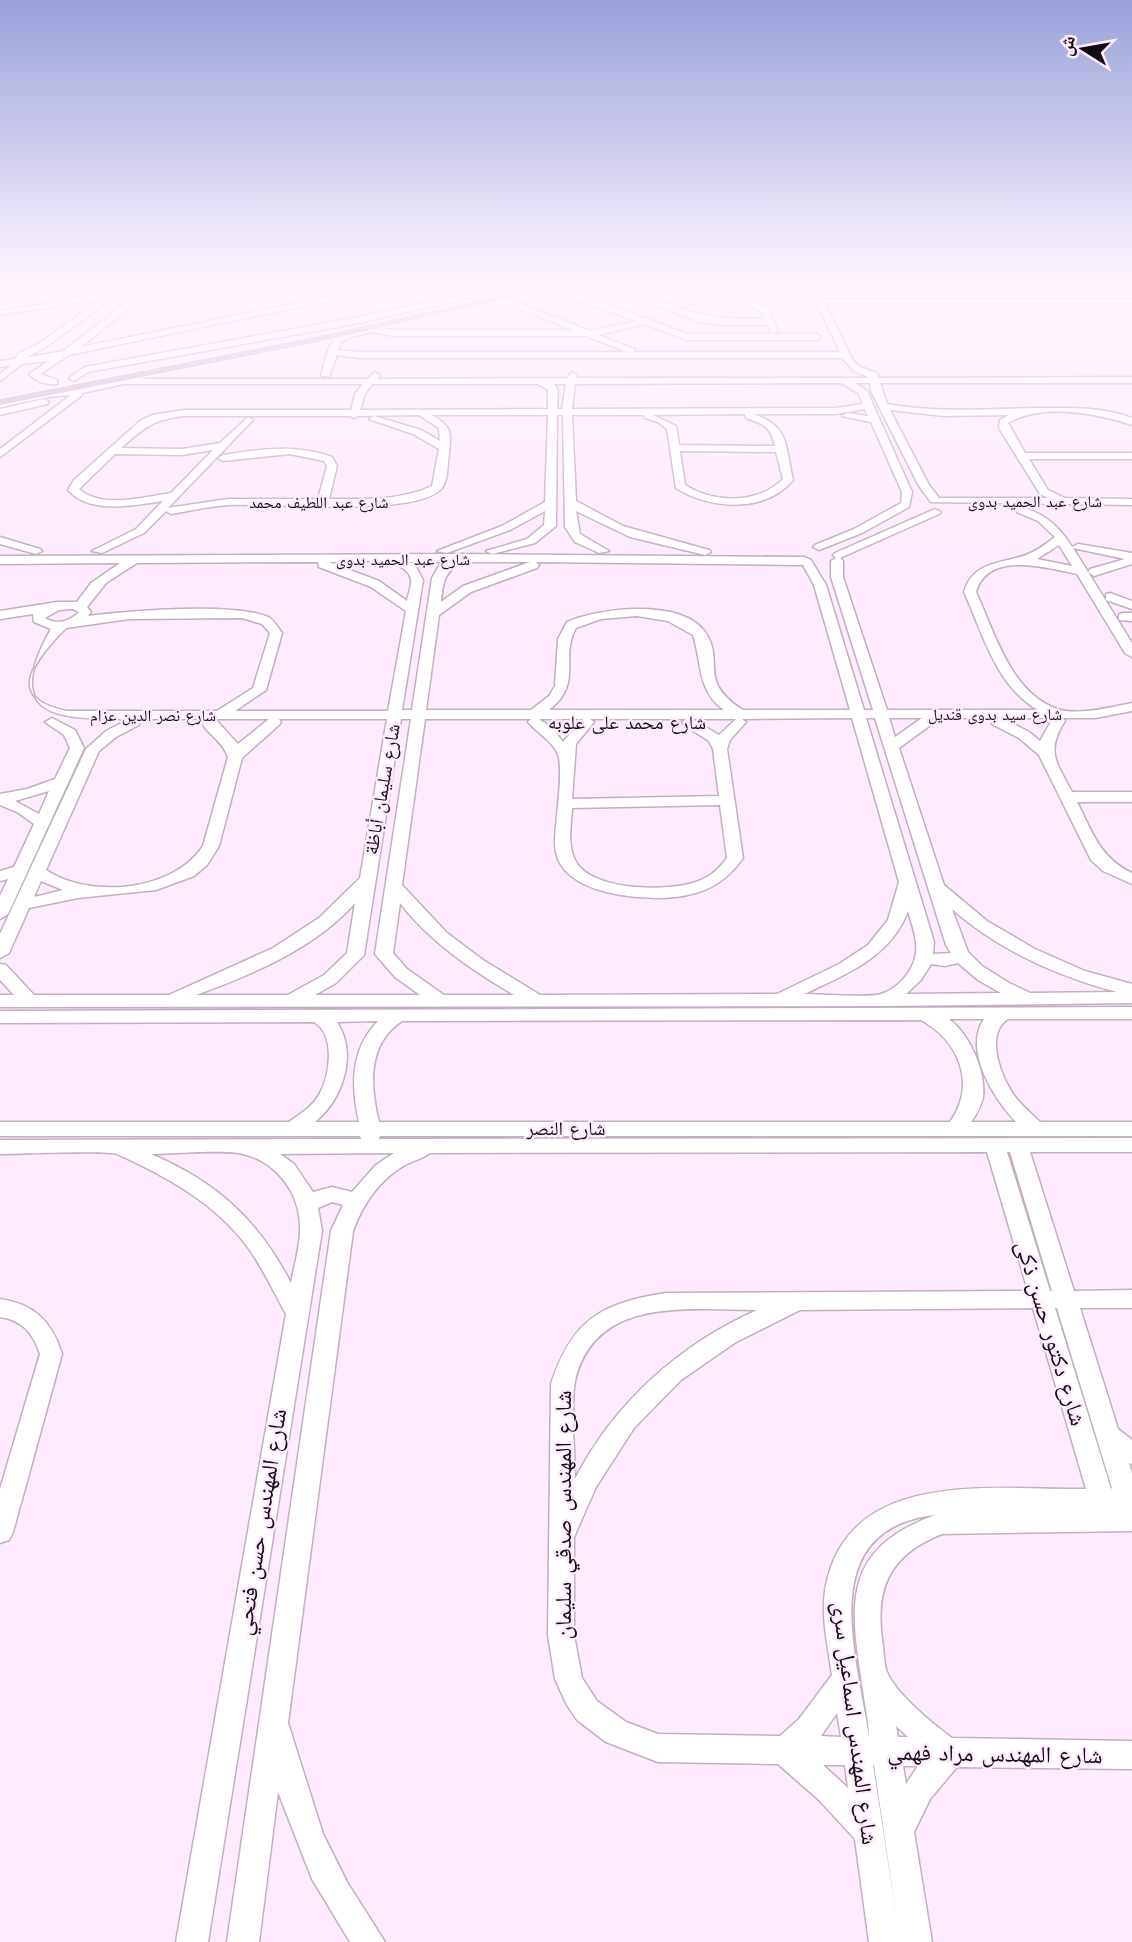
<svg xmlns="http://www.w3.org/2000/svg" width="1132" height="1942" font-family="'Work Sans','Noto Naskh Arabic',sans-serif">
	<style>
		.lines { fill: none; stroke-linecap: round; stroke-linejoin: round }
		.minor-casing { stroke: #c2afc1; stroke-width: 3 }
		.major-casing { stroke: #fff; stroke-width: 3 }
		.minor { fill: #fff; fill-rule: evenodd }
		.major { fill: #d2b2d1; fill-rule: evenodd }
		.labels { text-anchor: middle; dominant-baseline: central; stroke-width: 5; stroke-linejoin: round; paint-order: stroke }
		.far-street-label { font-size: 16px; fill: #130c13; stroke: #ffebfe }
		.street-label { font-size: 19px; fill: #130c13; stroke: #ffebfe }
		.near-street-label { font-size: 23px; fill: #130c13; stroke: #ffebfe }
	</style>
	<rect width="100%" height="100%" fill="#ffebfe"/>
	<g class="lines">
		<g class="minor-casing">
			<path id="minor" d="M0,287H10L0,290Z
				M145,287H154L81,347L377,287H395L69,355L40,374L57,380V384C47,385 36,382 29,374L49,361L22,364L0,381V374L11,365L0,367V361L15,359L19,353L40,343L101,299L0,315V311ZM137,294L63,351L25,358L46,347L114,297Z
				M501,287H518L354,324L88,372L74,381L69,378L85,367L354,318Z
				M560,287H577L568,290L688,334H817L821,337L817,340H687L645,324L598,335L634,349V352H840L818,306L822,304L826,306L853,361L860,367L877,373L879,378L1132,377V383H880L887,404C936,413 985,409 1035,408C1067,408 1101,406 1132,418V425C1095,413 1043,403 1008,423L1025,453H1132V459H1029L1048,490L1065,498L1132,499V505L931,502L919,486L871,391L870,383H855L867,391L912,492L909,507L862,533L819,550L813,547L815,545L854,529L901,503L902,492L871,422L842,416L847,413L868,416L865,409L836,414H753C790,426 785,446 793,480C766,513 710,510 676,488L667,429L658,422L645,418L644,415H572L576,501L623,526L709,550L711,552L705,555L630,537L576,511L580,534L609,551L599,553L575,542L565,527L563,415H557L556,526L535,543L492,554L486,551L527,539L544,525L545,511L510,530L447,553L437,551L502,526L545,502L548,415H432C452,427 451,431 449,454C447,464 449,482 440,490C411,517 273,503 229,505C210,506 190,511 171,514L166,511L144,533L102,553L92,551L136,529L163,501C134,505 90,515 68,490L74,480L140,421L152,415L184,410H351L355,394L363,384H124L82,393L81,396L0,457V449L71,395L27,399L24,398V394L57,392L137,376L141,379H367L375,372L380,375L377,379L567,378L572,372L577,375L576,378H870L854,371L842,358H359L337,355L329,377L321,375C325,365 327,346 335,339C350,324 376,327 394,330H573L507,304L498,305L494,303ZM558,293L636,321L590,331L516,302ZM372,332L394,336H586L627,352H359L338,350L341,342L350,337ZM841,383L858,393L863,404L836,408L572,409L575,384ZM372,384H538L548,390V409L360,410L365,394ZM554,384H566L562,409H557L558,390ZM890,410L944,416L1009,415L1000,420L999,428L1040,494L1048,498H939L929,485ZM745,414L746,418C764,424 770,426 775,446L679,445L676,426L653,415ZM419,415L439,428L440,441L421,430L374,416L369,419L413,434L439,449L432,486C399,501 365,499 329,499L337,466L332,457C296,444 260,449 223,455L218,458L223,461L290,454L324,461L327,466L318,499H228L168,508L251,422L253,420L248,417L220,443L182,449L121,448C145,427 152,420 184,416H350L354,418L358,416ZM213,450L171,493C144,497 101,509 79,489L115,454L182,455ZM680,451L776,452L783,479C757,505 714,503 685,485Z
				M608,287C619,287 627,293 637,293C650,294 664,287 678,287L645,296L668,304L741,287H757L732,294L767,307L778,331L771,333L767,325H720L700,322ZM723,296L761,311L765,319C732,319 706,318 676,307Z
				M759,287H772L814,303L807,305Z
				M838,287H916V288L912,290Z
				M1006,287H1111V288L1107,290H1010Z
				M827,299H1132V303H824Z
				M44,399L49,402L47,404L0,415V409Z
				M1021,507C1045,514 1059,526 1072,547L1078,544L1132,553V564L1094,576L1088,572L1090,569L1125,559L1073,548L1132,643V657L1125,653L1077,574C1047,568 988,550 976,592C995,633 1010,692 1057,709C1076,716 1112,707 1132,703V711L1095,718H1063L1065,721C1045,752 1057,763 1072,792H1132V802H1077C1093,833 1099,857 1132,873V884L1103,871L1091,860L1039,755L1019,738L992,724V718H932V724L899,748L944,885L987,921L1035,949L1085,971L1132,984V1003L885,1006L0,1007V995H14L0,980V964L6,965L34,995H169L273,948L319,918L360,878L387,719H279L281,722L279,725L242,758L219,846L207,865L194,876L156,890L78,898L29,908L9,953L0,958V934L86,749L106,731L129,719C60,719 0,719 51,629L34,622L33,614L0,619V611L57,602H77L91,583L120,563L0,564V556L461,554L805,557L811,560L826,585L864,710H873L831,577V561L836,558L833,555L835,553L935,509L941,512L939,514L840,558L843,561V577L887,710H1038C996,686 983,634 964,592C973,561 1001,564 1026,555C1037,551 1046,544 1055,537L1038,521L1017,512L1015,510ZM1059,545L1072,566L1037,559ZM318,562L319,567L371,587L406,611L388,711H235L266,690L282,633C278,628 274,620 268,617C233,602 128,611 88,616L91,612L87,607L106,583L137,563ZM329,562C348,562 405,554 411,579C412,585 408,595 407,601L379,581ZM409,562H445L440,564L432,578L412,710H402L423,580L415,565ZM462,562H530L463,586L441,602C443,582 444,572 462,562ZM536,562L803,565L814,585L850,710H743C696,680 726,663 705,632C681,598 598,608 567,622L558,639L555,686L549,696L531,710H426L439,615L471,592L537,568L539,565ZM73,609L79,612C69,622 57,625 45,618L59,610ZM637,616L668,621L693,635C702,663 697,691 724,710H549C584,683 559,658 576,628L601,619ZM242,618L262,624L270,633L253,688L217,711H67C2,698 36,659 66,628L129,619ZM852,718L899,882L888,920L868,945L839,964L777,994L540,995L483,960L447,933L402,885L425,719H531L528,722C537,733 556,743 559,758C563,782 555,819 555,844C556,891 626,898 660,898C696,897 722,888 743,858L727,749L730,740L746,722L742,719ZM866,718H875L946,945L951,953L933,954L934,942ZM889,718H922L895,737ZM1002,718H1053L1040,741L1029,732ZM139,719H201C203,732 222,739 228,757L203,846C173,892 89,899 46,870L99,751L116,737L139,725ZM215,719H269L238,744ZM401,719H411L375,954L395,977L420,995H315L336,983L364,955ZM539,719H583L563,742L553,729ZM590,719H686L682,722L684,725L709,741L713,749L719,796L572,799L576,744L594,722ZM692,719H736L719,735ZM720,805L727,858C720,867 714,874 703,879C676,893 593,892 576,862C567,846 571,826 572,808ZM41,881L63,890L34,897ZM355,903L347,953L324,975L288,995H196C253,974 314,949 355,903ZM400,903C430,942 472,970 514,995H444L407,969L393,953ZM952,909C999,950 1057,976 1117,992L1030,993L1009,983L982,966L968,952ZM908,911C911,921 915,933 916,943C919,964 902,987 881,994C870,998 820,994 804,994C845,975 891,957 908,911ZM958,963L978,980L1001,993L906,994L921,980L931,964L945,966Z
				M0,537L40,549L42,551L36,554L0,544Z
				M1110,593L1132,601V609L1106,600V594Z
				M1123,613H1132V621L1119,620V614Z
				M52,718L75,730L84,748L8,914L0,919V896L8,879L0,881V871L14,867L34,824L17,812L0,805V794L27,789L55,779L70,748L64,735L45,722ZM49,791L39,814L15,801Z
				M1132,1007V1019H1008C986,1033 999,1071 1010,1089C1017,1102 1030,1112 1040,1122H1132V1136H380L379,1139L1132,1138V1152H1030L1074,1291L1132,1290V1308H1080L1118,1429L1132,1440V1464L1129,1463L1132,1473V1531L942,1534C888,1555 874,1590 883,1646C884,1654 884,1665 887,1672C896,1694 933,1724 952,1738L1132,1741V1769L957,1767L930,1799L914,1832L932,1942H869L855,1839L819,1800L778,1764L658,1762L606,1742L577,1720L567,1705L555,1679L548,1635L551,1384C572,1320 601,1303 666,1293L1028,1291L987,1152L430,1153C423,1158 413,1161 405,1165C379,1180 363,1204 353,1231L288,1723L323,1834L347,1882L385,1942H350L312,1879L278,1792L259,1942H227L331,1231L343,1205L332,1202L318,1208L322,1231L208,1942H176L286,1314C274,1293 264,1270 249,1249C216,1203 167,1177 117,1154C108,1150 17,1154 0,1154V1140L361,1139L360,1136H0V1122H289C300,1114 312,1107 319,1095C330,1076 336,1035 314,1022L0,1023V1011ZM949,1019H984C963,1050 994,1099 1016,1122H971C976,1115 981,1107 983,1097C986,1071 970,1035 949,1019ZM921,1020C959,1041 977,1084 950,1122H379C370,1086 367,1044 402,1021ZM378,1021C350,1050 351,1086 359,1122H315C343,1099 358,1054 337,1022ZM1007,1152H1010L1052,1291H1050ZM394,1153L376,1165L352,1192L332,1187L313,1192L294,1164L280,1154ZM151,1154C173,1154 225,1149 243,1154C277,1162 301,1194 300,1230C300,1247 294,1266 291,1283C257,1219 218,1183 151,1154ZM1033,1308L1086,1489C995,1490 850,1467 826,1585C820,1614 828,1646 832,1675L799,1719L780,1736L658,1734L626,1722L597,1701L582,1678L574,1635V1537L596,1487L634,1428L681,1380L736,1342L800,1310ZM1055,1308H1057L1112,1488L1111,1489ZM757,1310C680,1344 614,1403 575,1479C575,1451 570,1406 575,1381C595,1295 690,1310 757,1310ZM935,1515C840,1550 850,1605 863,1690C865,1705 869,1723 869,1737C857,1656 813,1529 935,1515ZM837,1713L841,1737L821,1736ZM896,1726L908,1737H898ZM823,1765H845L848,1788ZM873,1765H874L897,1920ZM903,1766H918L906,1784Z
				M0,1299C34,1304 52,1321 62,1354L13,1532L9,1540L0,1543V1489L40,1354C33,1333 22,1320 0,1317Z"/>
		</g>
		<g class="major-casing">
			<path id="major" d="M540,287H559L309,344L0,405V399L309,338Z"/>
		</g>
		<use href="#minor" class="minor"/>
		<use href="#major" class="major"/>
	</g>
	<linearGradient id="sky" x2="0" y2="1"><stop stop-color="#99a1d9"/><stop offset="0.51" stop-color="#fff6ff"/><stop offset="1" stop-color="#fff6ff" stop-opacity="0"/></linearGradient>
	<rect width="1132" height="559" fill="url(#sky)"/>
	<g class="labels">
		<g class="far-street-label">
			<text x="1035" y="501">شارع عبد الحميد بدوى</text>
			<text x="319" y="502">شارع عبد اللطيف محمد</text>
			<text x="403" y="559">شارع عبد الحميد بدوى</text>
			<text x="995" y="714">شارع سيد بدوى قنديل</text>
			<text x="153" y="715">شارع نصر الدين عزام</text>
		</g>
		<g class="street-label">
			<text x="627" y="722">شارع محمد على علوبه</text>
			<text transform="translate(382 789) rotate(-80)">شارع سليمان أباظة</text>
			<text x="566" y="1128">شارع النصر</text>
		</g>
		<g class="near-street-label">
			<text transform="translate(1051 1333) rotate(73)">شارع دكتور حسن ذكى</text>
			<text transform="translate(563 1515) rotate(-90)">شارع المهندس صدقي سليمان</text>
			<text transform="translate(261 1522) rotate(-81)">شارع المهندس حسن فتحي</text>
			<text transform="translate(855 1723) rotate(83)">شارع المهندس اسماعيل سرى</text>
			<text transform="translate(995 1754) rotate(1)">شارع المهندس مراد فهمي</text>
		</g>
	</g>
	<g transform="translate(1083 49) rotate(281)" stroke="#ffebfe" stroke-width="5" paint-order="stroke">
	<path d="M0-5L12 26L0 18L-12 26Z" fill="#130c13"/>
	<text y="-10" font-size="19" font-weight="bold" text-anchor="middle" fill="#130c13">ش</text>
	</g>
</svg>
